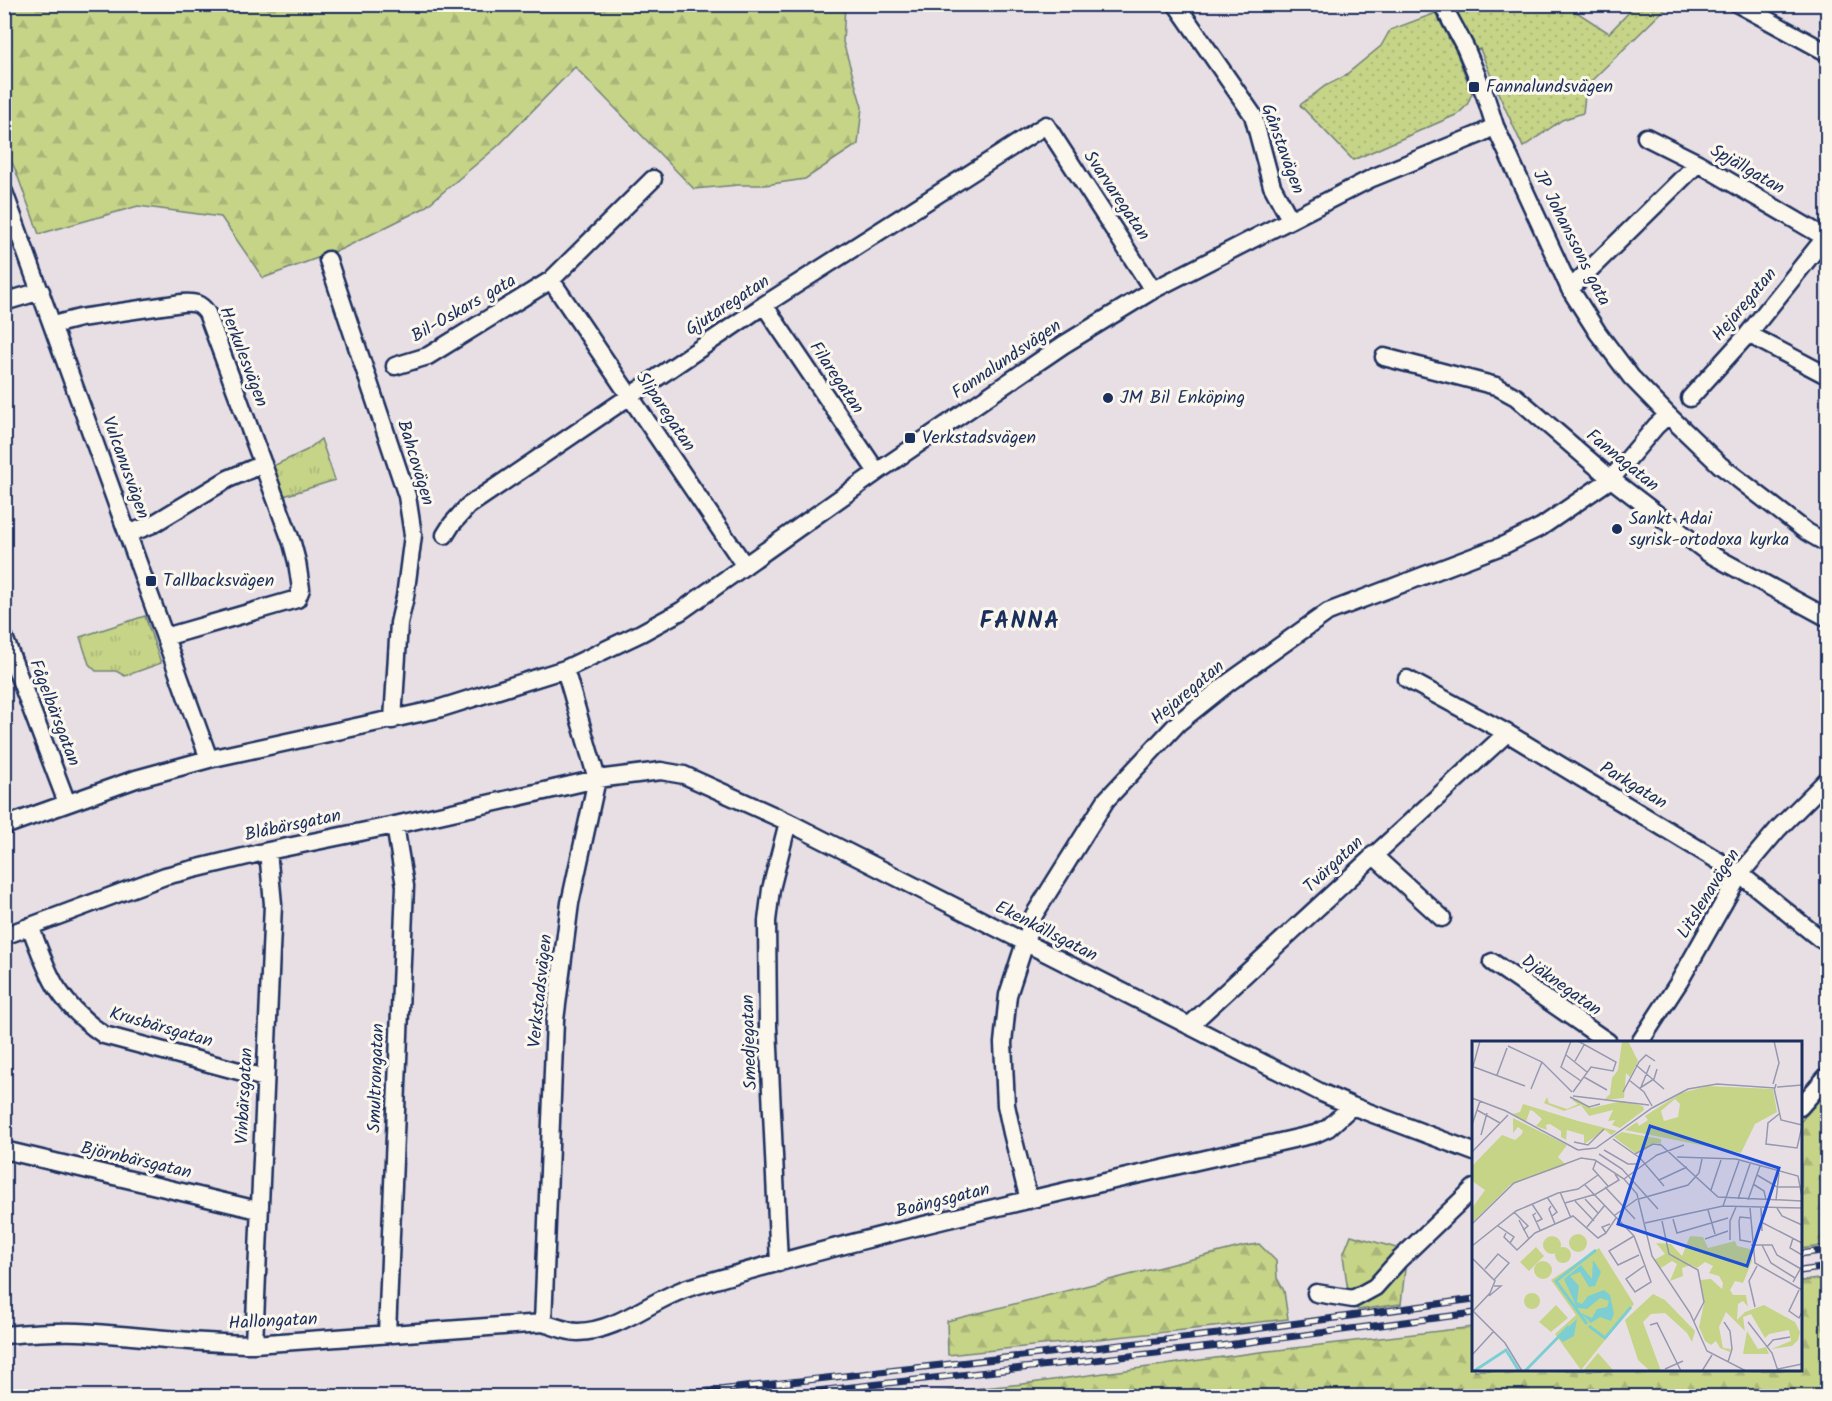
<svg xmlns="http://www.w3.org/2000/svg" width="1832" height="1401" font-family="Kalam,sans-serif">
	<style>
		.grass { fill: url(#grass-dots); stroke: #708273; stroke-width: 1.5 }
		.forest { fill: url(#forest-firs); stroke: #708273; stroke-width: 1.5 }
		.park { fill: url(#park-tufts); stroke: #708273; stroke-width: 1.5 }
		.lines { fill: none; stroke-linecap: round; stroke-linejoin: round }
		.minor-casing { stroke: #1b2f5e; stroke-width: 21 }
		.minor { stroke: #fbf7ec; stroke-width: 16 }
		.rail-casing { stroke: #1b2f5e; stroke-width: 7 }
		.rail { stroke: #fbf7ec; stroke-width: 4.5; stroke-dasharray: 14; stroke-linecap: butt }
		.poi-dot { fill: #1b2f5e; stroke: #fbf7ec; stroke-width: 2 }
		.labels { text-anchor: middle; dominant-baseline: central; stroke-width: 6; stroke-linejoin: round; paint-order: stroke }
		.poi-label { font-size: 18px; fill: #1b2f5e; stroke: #fbf7ec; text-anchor: start }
		.street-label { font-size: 18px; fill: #1b2f5e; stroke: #fbf7ec }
		.district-label { font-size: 24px; font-weight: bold; letter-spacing: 1.5px; fill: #1b2f5e; stroke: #fbf7ec }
		.inset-river { fill: none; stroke: #7cced2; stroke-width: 3 }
		.inset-road { fill: none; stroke: #9699af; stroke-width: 1.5 }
		.view { fill: #1d4ed8; fill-opacity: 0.15; stroke: #1d4ed8; stroke-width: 3 }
		.inset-edge { fill: none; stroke: #1b2f5e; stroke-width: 3 }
	</style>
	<defs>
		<pattern id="grass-dots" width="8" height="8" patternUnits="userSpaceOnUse" patternTransform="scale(1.5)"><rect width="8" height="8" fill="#c6d488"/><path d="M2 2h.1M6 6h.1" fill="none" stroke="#aab678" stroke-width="1.8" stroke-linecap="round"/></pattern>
		<pattern id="forest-firs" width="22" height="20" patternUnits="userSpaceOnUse" patternTransform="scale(1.5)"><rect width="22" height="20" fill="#c6d488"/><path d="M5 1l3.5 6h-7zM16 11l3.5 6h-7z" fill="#aab678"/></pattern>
		<pattern id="park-tufts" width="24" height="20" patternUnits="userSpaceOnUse" patternTransform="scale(1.5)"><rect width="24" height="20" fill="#c6d488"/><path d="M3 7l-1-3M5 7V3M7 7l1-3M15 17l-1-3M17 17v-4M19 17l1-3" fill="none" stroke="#aab678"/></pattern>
	</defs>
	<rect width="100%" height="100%" fill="#e8dfe5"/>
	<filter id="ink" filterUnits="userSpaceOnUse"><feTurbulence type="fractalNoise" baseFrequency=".0167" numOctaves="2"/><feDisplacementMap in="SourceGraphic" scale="12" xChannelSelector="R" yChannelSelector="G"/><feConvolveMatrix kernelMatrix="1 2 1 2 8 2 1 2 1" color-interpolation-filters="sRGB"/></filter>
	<g filter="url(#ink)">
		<path class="grass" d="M1451,5H1566L1609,33L1636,5H1669L1586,86L1583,113L1562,120L1523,147L1494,84L1480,49L1473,51Z
			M1436,13L1451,43L1465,54L1458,57L1472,93L1467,105L1458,114L1353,160L1300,105L1325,86L1343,77L1381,46L1390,30Z"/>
		<path class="forest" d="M5,4L845,5L843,42L862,107L858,144L805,179L765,185H738L694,189L575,67L499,145L424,208L342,249L263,278L221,217L138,206L39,234L15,169L5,147Z
			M1827,1091V1245L1801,1249V1121Z
			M1351,1235L1407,1251L1401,1304L1358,1310L1349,1299L1343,1255Z
			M1259,1244L1276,1261L1277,1278L1284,1291L1288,1319L948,1355L947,1321L1244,1246Z
			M1827,1278V1396H902L1023,1384L1260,1352L1473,1327L1474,1370H1800L1801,1281Z"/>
		<path class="park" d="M321,439L335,480L284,496L279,481L275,479L271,469L273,466L307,450Z
			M145,616L161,663L125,676L116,671H96L89,664L80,637Z"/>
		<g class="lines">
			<g class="minor-casing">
				<path id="minor" d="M1176,4L1253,115L1272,186L1290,219
					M1442,4L1465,47L1485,95L1495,126L1570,289L1598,333L1631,377L1668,415L1720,465L1807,532L1828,544
					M1738,4L1828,53
					M1646,137L1698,163L1828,239
					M4,192L209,759
					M328,260L407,496L413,535L405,597L399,623L393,720
					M551,280L745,566
					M1570,289L1698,163
					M4,302L41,291
					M764,305L877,472
					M53,325L80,318L182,303C194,302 200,303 207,313L292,543L297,562L301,589L297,599L165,637
					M1748,334L1828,376
					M1384,357L1496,386L1516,397L1611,479L1708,553L1828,618
					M395,366L428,356L551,280L653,179
					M1690,398L1748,334L1828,234
					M128,534L153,524L228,479L263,464
					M445,535L452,524L468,506L764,305L1046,125L1153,290
					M4,637L67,803
					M1407,679L1507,733L1740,874L1819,938L1828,943
					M4,826L136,779L209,759L438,709L565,669L641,633L681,611L877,472L1063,345L1153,290L1372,178L1480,134L1495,126
					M1373,855L1442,918
					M30,926C38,946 46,971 57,988C69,1007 85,1022 104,1035L265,1078
					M4,936L165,876L268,851L395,825L597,779L661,771L684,775L788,822L1322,1093L1352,1106L1474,1152
					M1492,962L1608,1042
					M1189,1026L1507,733
					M1640,1042L1679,982L1740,874L1778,829L1828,779
					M1800,1107L1828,1075
					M4,1150L258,1210
					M1029,1200L1012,1133L1006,1105L1003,1043L1008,995L1034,915L1106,800L1178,723L1228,683L1328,612L1504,545L1541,527L1611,479L1656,426L1668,415
					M779,1263L768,1026L767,921L771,889L788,822
					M1316,1293L1353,1299L1375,1287L1399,1260L1474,1188
					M543,1323L555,1020L570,903L597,779L565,669
					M387,1334L405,886L395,825
					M4,1335C29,1333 54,1331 78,1332C137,1335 195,1344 254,1344L543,1323C554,1326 567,1332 578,1332C620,1331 653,1298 691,1287C897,1227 1107,1182 1315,1134L1328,1128L1352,1106
					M254,1344L273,904L268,851"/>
			</g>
			<use href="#minor" class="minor"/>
			<g class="rail-casing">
				<path id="rail" d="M1800,1254L1828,1250
					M1800,1271L1828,1267
					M665,1396L1218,1334L1474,1299
					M772,1396L1219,1346L1474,1313"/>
			</g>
			<use href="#rail" class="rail"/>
		</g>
	</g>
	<g class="poi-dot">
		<rect x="1468" y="81" width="12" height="12" rx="3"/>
		<circle cx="1108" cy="398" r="6"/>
		<rect x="904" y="432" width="12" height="12" rx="3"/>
		<circle cx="1617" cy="529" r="6"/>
		<rect x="145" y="575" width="12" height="12" rx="3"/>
	</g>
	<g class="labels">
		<g class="poi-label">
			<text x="1486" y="87">Fannalundsvägen</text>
			<text x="1120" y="398">JM Bil Enköping</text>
			<text x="922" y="438">Verkstadsvägen</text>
			<text x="1629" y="519">Sankt Adai<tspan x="1629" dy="21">syrisk-ortodoxa kyrka</tspan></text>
			<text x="163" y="581">Tallbacksvägen</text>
		</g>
		<g class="street-label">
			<text transform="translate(1282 149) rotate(70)">Gånstavägen</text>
			<text transform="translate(1747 170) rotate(30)">Spjällgatan</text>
			<text transform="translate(1116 196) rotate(56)">Svarvaregatan</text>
			<text transform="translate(1571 238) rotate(63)">JP Johanssons gata</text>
			<text transform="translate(1745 305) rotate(-50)">Hejaregatan</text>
			<text transform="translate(728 306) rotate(-33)">Gjutaregatan</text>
			<text transform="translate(464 309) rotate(-30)">Bil-Oskars gata</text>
			<text transform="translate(243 357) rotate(69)">Herkulesvägen</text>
			<text transform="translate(1007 360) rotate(-34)">Fannalundsvägen</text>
			<text transform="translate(836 378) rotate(56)">Filaregatan</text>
			<text transform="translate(665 412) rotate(56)">Sliparegatan</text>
			<text transform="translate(1622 461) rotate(39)">Fannagatan</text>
			<text transform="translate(415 463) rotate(73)">Bahcovägen</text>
			<text transform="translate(125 468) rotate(70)">Vulcanusvägen</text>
			<text transform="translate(1188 693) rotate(-40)">Hejaregatan</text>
			<text transform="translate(54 713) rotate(69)">Fågelbärsgatan</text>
			<text transform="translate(1633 786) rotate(31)">Parkgatan</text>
			<text transform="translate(293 826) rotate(-12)">Blåbärsgatan</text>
			<text transform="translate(1334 865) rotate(-43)">Tvärgatan</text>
			<text transform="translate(1709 894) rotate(-58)">Litslenavägen</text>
			<text transform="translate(1046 932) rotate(27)">Ekenkällsgatan</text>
			<text transform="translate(1561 986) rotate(35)">Djäknegatan</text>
			<text transform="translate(541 991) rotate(-84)">Verkstadsvägen</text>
			<text transform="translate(161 1028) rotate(16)">Krusbärsgatan</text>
			<text transform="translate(750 1042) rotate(-92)">Smedjegatan</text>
			<text transform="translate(377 1078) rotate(-88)">Smultrongatan</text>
			<text transform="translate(245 1096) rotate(-87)">Vinbärsgatan</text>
			<text transform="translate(136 1161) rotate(13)">Björnbärsgatan</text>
			<text transform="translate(943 1201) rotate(-14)">Boängsgatan</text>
			<text transform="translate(273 1322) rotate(-3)">Hallongatan</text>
		</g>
		<g class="district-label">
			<text x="1020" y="621">FANNA</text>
		</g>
	</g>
	<g transform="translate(1472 1041)">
		<rect width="330" height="330" fill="#e8dfe5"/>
		<path d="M156,0L166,20L158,36L154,32L152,57L132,59L138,53L140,37L146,29L150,1ZM236,45L301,48L305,71L283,83L269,112L153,89L165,81L167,85L176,79L173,75L209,52ZM203,58L208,63L206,76L192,80L189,70ZM54,55L72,62L75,56L77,62L95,68L106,63L100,59L105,58L119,67L150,60L171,65L172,69L148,87L140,84L143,79L136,80L141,69L117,75L109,64L92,70ZM51,63L106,80L145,90L139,94L133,89L112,103V94L95,89L94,99L89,96V90L78,83L74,84L75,89L64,85L70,78L61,70L58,69L54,81L41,73L48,71ZM41,77L95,104L86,116L94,124L38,144L0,182V167L13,149L0,140V125L30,94L43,99L49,94L51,90L46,86L41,92ZM150,91L189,98V103L182,102L163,112L142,96ZM218,195L231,196L236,207L263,200L265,205L278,208L280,220L271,242L263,240L258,249L261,254H274L276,266L271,260L266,263L265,279L273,271L292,264L323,281L328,291L326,299L320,305L299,308L319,300L317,289L297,293L293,297L279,273L271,276L273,290L254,271L247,286L251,307L259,308L258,311L248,307L244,300L239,304L233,300L227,286L232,262L228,239L239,238L250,248L251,242L247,235L237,232L241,225L233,221L225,227L219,224L210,227L211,235L198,240L205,223L200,220L189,227L182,219L193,213L184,202L199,203L210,215ZM181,253L193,259L223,290L220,301L215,292L193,272L179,273L171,281L189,330H178L166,319L153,279ZM275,290L286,308L294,306L297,313H271ZM126,312L142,330H111Z" fill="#c6d488" fill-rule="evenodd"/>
		<path d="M127,207L162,263L109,329L83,293L104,274L79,239Z" fill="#c6d488"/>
		<path d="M97 202a9 9 0 1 1 18 0a9 9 0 1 1-18 0ZM71 204a9 9 0 1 1 18 0a9 9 0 1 1-18 0ZM64,206L72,215L57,230L48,221ZM83 214a8 8 0 1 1 16 0a8 8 0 1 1-16 0ZM62 229a9 9 0 1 1 18 0a9 9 0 1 1-18 0ZM52 260a8 8 0 1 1 16 0a8 8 0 1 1-16 0ZM84,264L96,277L79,291L67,281Z" fill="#c6d488"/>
		<path d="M121,219L129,231L123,245L117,246L108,231L98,235L107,245L105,261L110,263L116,255L132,249L138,254L142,273L139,280L128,276L119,282L109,272L120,277L125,268L135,266L137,260L128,257L115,268L105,267L92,238L109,224L120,238ZM105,278L102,295L91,301L86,296Z" fill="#7cced2"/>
		<path class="inset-river" d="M115,283L84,240L124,209M117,285L133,297L159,266M2,330L34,309L47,330M53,330L97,285"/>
		<path class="inset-road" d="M99,0L89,26L109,40M36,5L70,21L100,51M94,14L115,31M103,20L112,4M164,24L192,48M2,26L53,45M0,29L8,0M25,34L35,7M112,36L135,49M157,39L172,51L180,65M301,43L307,22L302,0M169,46L178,24M305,46L330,44M168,47L182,38L185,28M302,47L309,79L330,84M59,48L70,21M101,51L119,26L141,30L144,21L106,0M151,51L167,21L174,14L183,20M101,55L177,64M98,56L117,66L128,63M0,57L34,70M5,69L28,82M32,69L106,109M307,73L296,82L294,103L325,107L330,85M0,84L8,60M9,94L15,72M141,98L168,117L192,145M102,101L116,104L132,88M106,109L124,107L180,67L216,48L245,43L303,47L304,43M132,109L156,123H165M0,111L36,74M127,113L150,128L186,168M163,113L181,103L189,104L246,156L330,160M205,116L264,118L326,135L330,156M124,120L121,128L136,145M285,134L305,146H329M152,138L185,114L212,104M187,139L215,126M281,143L292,150L294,159M113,144L162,195L179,241L163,251L154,238L172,225M133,146L163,178M239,149L249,119M88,151L99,177M75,156L85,171L80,175M113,158L126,172M167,158L216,144L227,132L230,118M266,158L278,123M276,159L288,125M304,159L307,132M103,160L122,180M93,162L124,153L147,139L143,133M60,163L70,178L64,181M79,165L77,168L83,183M251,165L267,120M278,167L283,222L330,249M289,167L290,190M305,167L310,175L330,184M236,169L243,193M42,171L56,185L51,189M64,172L61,174L68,189M143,174L165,158M278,177L268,176L267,180L268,199L279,201M201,178L205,192L256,177M47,179L57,198M190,180L197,213L226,229L232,261L222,280M289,181L330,202M173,182L251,165L330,167M0,183L42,142L109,117L123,119L152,138L165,153L180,215L218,272L235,310L274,330M138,183L130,186L134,192L144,177M26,185L42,196L38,202M115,186L133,164M34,192L32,196L45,209L63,192L101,175L126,197L134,192M162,195L137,210L146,224L167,214M321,197L318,207L330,214M233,198L256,190M258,199V180L264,166M279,204H300L305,214L329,228M290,204L299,222L323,237M0,205L44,170L86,152L106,148L126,134M0,217L23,240L18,252L1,270M13,228L26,213L37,222L22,239M321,241L330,225M327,249L317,270L327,277L330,271M17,255L29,245H22M283,266L277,240L285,225M0,269L33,302L50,330M252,281L258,290L260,308L256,321M276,281L300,312L306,330M178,284L185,282L209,330M295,306L301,299L318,296M0,314L22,290M193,328L211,320M306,328L330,323M230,330L240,314"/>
		<path class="view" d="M178,85L307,127L275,225L146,183Z"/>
		<rect width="330" height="330" class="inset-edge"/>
	</g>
	<rect width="1832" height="1401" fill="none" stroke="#fbf7ec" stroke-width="24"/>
	<rect x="12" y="12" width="1808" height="1377" fill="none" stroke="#1b2f5e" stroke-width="2" filter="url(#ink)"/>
</svg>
